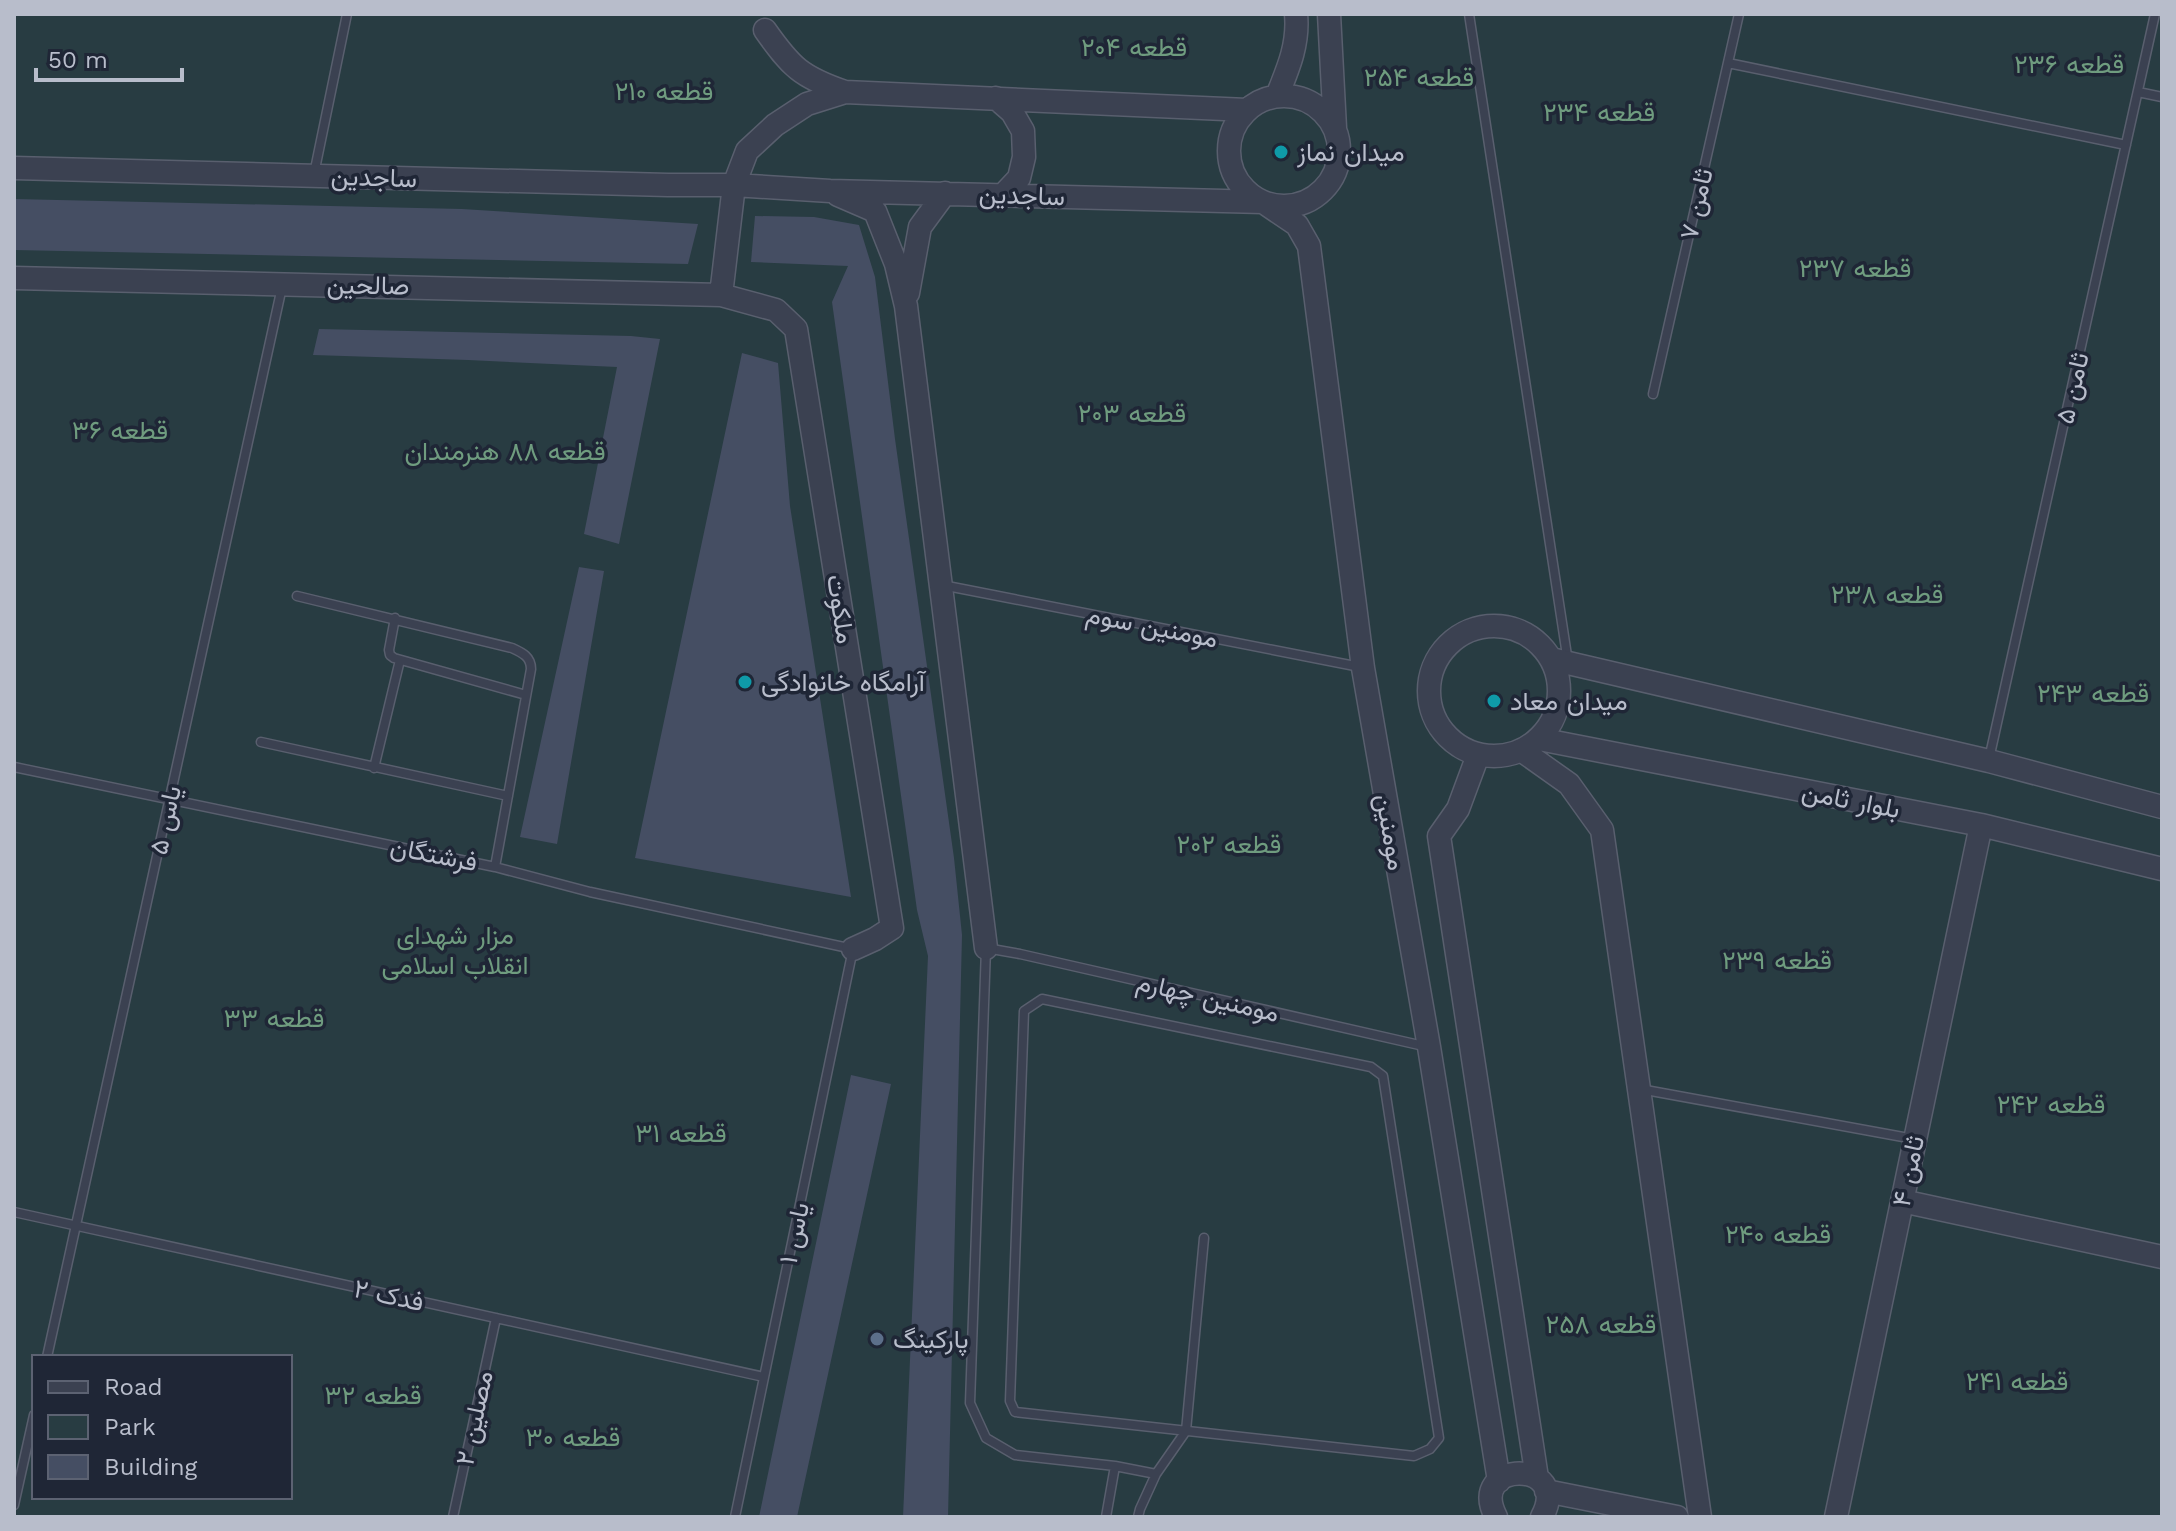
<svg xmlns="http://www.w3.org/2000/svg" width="2176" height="1531" font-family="'Work Sans',Vazirmatn,sans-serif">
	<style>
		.green { fill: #283c42; fill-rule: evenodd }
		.building { fill: #454e63 }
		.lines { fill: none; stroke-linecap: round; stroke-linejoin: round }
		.service-casing { stroke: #595f6e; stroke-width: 11 }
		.tertiary-casing { stroke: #595f6e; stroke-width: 25 }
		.service { stroke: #3b4151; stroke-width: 8 }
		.tertiary { stroke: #3b4151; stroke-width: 22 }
		.culture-dot { fill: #0f9aa8; stroke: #1f2636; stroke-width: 3 }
		.service-dot { fill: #5c6f8a; stroke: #1f2636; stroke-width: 3 }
		.labels { text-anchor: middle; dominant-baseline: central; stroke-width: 7; stroke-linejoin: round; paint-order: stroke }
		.park-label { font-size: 26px; fill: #6f9c7f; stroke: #1f2636 }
		.poi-label { font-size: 26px; fill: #b8bdcb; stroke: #1f2636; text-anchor: start }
		.street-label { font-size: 26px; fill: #b8bdcb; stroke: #1f2636 }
	</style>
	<rect width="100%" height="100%" fill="#262f41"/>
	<path class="green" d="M14,14H2162V1517H14ZM34,1357H290V1497H34Z"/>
	<path class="building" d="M14,199L462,209L698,224L688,264L14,250Z
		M755,216L814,217L859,225L875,277L895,439L954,858L962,935L948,1517H903L928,956L917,910L832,302L848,266L751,262Z
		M319,329L631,336L660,339L619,544L584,534L617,367L468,360L313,355Z
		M742,353L778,363L790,506L851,897L635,858Z
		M579,567L604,571L557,844L520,837Z
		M851,1075L891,1084L797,1517H759Z"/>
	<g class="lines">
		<g class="service-casing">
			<path id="service" d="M1469,14L1568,662
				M1728,63L2126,145
				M2138,92L2162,97
				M314,174L347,14
				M1653,394L1739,14
				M942,585L1360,667
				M297,596L512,648C523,653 531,657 531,669L495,867
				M395,618L389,650L390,655L394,658L526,695
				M261,742L508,796
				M1989,759L2155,14
				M14,767L495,867L590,892L853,949L735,1517
				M374,768L400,660
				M1042,999L1371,1067L1383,1076L1439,1438L1430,1449L1414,1456L1015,1412L1010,1401L1024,1011Z
				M1640,1089L1914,1139
				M14,1212L764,1377
				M47,1357L282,287
				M1156,1474L1115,1466L1015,1455L986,1438L970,1403L986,948L1020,954L1428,1047
				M14,1505L34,1415
				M453,1517L496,1318
				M1106,1517L1115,1466
				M1138,1517L1140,1509L1156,1474L1186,1431L1204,1238"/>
		</g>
		<g class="tertiary-casing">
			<path id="tertiary" d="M1329,14L1335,128
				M765,30C791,67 801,77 845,92L1247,110
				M1277,96C1288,69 1299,44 1296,14
				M1229 151a55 55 0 1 1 110 0a55 55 0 1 1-110 0Z
				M996,98L1012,112L1023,131L1024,157L1019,178L1003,195
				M14,168L668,185H734L830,191L1263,202L1297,225L1309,246L1363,668L1429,1047L1499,1481
				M838,195L875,211L896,264L906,306L986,948
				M14,278L721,295L776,310L796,329L892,928L875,939L853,949
				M908,293L920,227L945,193
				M721,295L734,185L747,151L775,125L807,104L845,92
				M1429 691a65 65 0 1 1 130 0a65 65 0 1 1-130 0Z
				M1551,659L1989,761L2162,807
				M1539,739L1981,825L2162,869
				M1521,750L1569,784L1602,830L1700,1517
				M1478,755L1458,809L1439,836L1537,1478
				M1902,1201L2162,1257
				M1546,1491L1677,1517
				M1496,1517C1466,1459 1573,1459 1542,1517
				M1836,1517L1981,825"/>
		</g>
		<use href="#service" class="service"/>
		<use href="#tertiary" class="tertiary"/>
	</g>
	<g class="culture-dot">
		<circle cx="1281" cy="152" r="8"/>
		<circle cx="745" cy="682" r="8"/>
		<circle cx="1494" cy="701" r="8"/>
	</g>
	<circle class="service-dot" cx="877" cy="1339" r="8"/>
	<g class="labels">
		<g class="park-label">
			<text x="1134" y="47">قطعه ۲۰۴</text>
			<text x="2069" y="64">قطعه ۲۳۶</text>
			<text x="1419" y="77">قطعه ۲۵۴</text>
			<text x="664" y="91">قطعه ۲۱۰</text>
			<text x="1599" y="112">قطعه ۲۳۴</text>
			<text x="1855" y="268">قطعه ۲۳۷</text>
			<text x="1132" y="413">قطعه ۲۰۳</text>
			<text x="120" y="430">قطعه ۳۶</text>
			<text x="505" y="451">قطعه ۸۸ هنرمندان</text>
			<text x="1887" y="594">قطعه ۲۳۸</text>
			<text x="2093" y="693">قطعه ۲۴۳</text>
			<text x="1229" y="844">قطعه ۲۰۲</text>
			<text x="455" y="935">مزار شهدای<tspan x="455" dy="30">انقلاب اسلامی</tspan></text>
			<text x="1777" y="960">قطعه ۲۳۹</text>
			<text x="274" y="1018">قطعه ۳۳</text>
			<text x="2051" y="1104">قطعه ۲۴۲</text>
			<text x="681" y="1133">قطعه ۳۱</text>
			<text x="1778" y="1234">قطعه ۲۴۰</text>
			<text x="1601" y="1324">قطعه ۲۵۸</text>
			<text x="2017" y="1381">قطعه ۲۴۱</text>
			<text x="373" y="1395">قطعه ۳۲</text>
			<text x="573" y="1437">قطعه ۳۰</text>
		</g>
		<g class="poi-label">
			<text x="1297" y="152">میدان نماز</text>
			<text x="761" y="682">آرامگاه خانوادگی</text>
			<text x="1510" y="701">میدان معاد</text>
			<text x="893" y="1339">پارکینگ</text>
		</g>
		<g class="street-label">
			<text transform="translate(374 177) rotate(2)">ساجدین</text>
			<text transform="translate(1022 195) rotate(2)">ساجدین</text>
			<text transform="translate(1696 204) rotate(-77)">ثامن ۷</text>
			<text transform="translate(368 285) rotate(1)">صالحین</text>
			<text transform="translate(2072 388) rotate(-77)">ثامن ۵</text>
			<text transform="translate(841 609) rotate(81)">ملکوت</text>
			<text transform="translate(1152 626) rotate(11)">مومنین سوم</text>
			<text transform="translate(1851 800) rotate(11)">بلوار ثامن</text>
			<text transform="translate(165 820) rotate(-78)">یاس ۵</text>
			<text transform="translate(1391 832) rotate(80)">مومنین</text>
			<text transform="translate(434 854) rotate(11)">فرشتگان</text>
			<text transform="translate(1208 997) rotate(13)">مومنین چهارم</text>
			<text transform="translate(1908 1171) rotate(-78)">ثامن ۴</text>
			<text transform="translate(794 1233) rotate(-78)">یاس ۱</text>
			<text transform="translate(389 1295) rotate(12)">فدک ۲</text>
			<text transform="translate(474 1418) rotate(-78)">مصلین ۲</text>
		</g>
	</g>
	<rect width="2176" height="1531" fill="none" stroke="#b8bdcb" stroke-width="32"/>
	<rect x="32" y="1355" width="260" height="144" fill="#1f2636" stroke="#5c6272" stroke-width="2"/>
	<rect x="48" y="1381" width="40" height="12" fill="#3b4151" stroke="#5c6272" stroke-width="2"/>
	<text x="104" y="1395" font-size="24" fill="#b8bdcb">Road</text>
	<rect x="48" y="1415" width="40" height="24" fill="#283c42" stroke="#5c6272" stroke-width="2"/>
	<text x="104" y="1435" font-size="24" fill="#b8bdcb">Park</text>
	<rect x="48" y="1455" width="40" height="24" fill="#454e63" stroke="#5c6272" stroke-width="2"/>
	<text x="104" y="1475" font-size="24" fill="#b8bdcb">Building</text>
	<path d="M36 68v12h146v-12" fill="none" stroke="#b8bdcb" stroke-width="4"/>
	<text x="48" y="68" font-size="24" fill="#b8bdcb" stroke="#1f2636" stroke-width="6" paint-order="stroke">50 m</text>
</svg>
